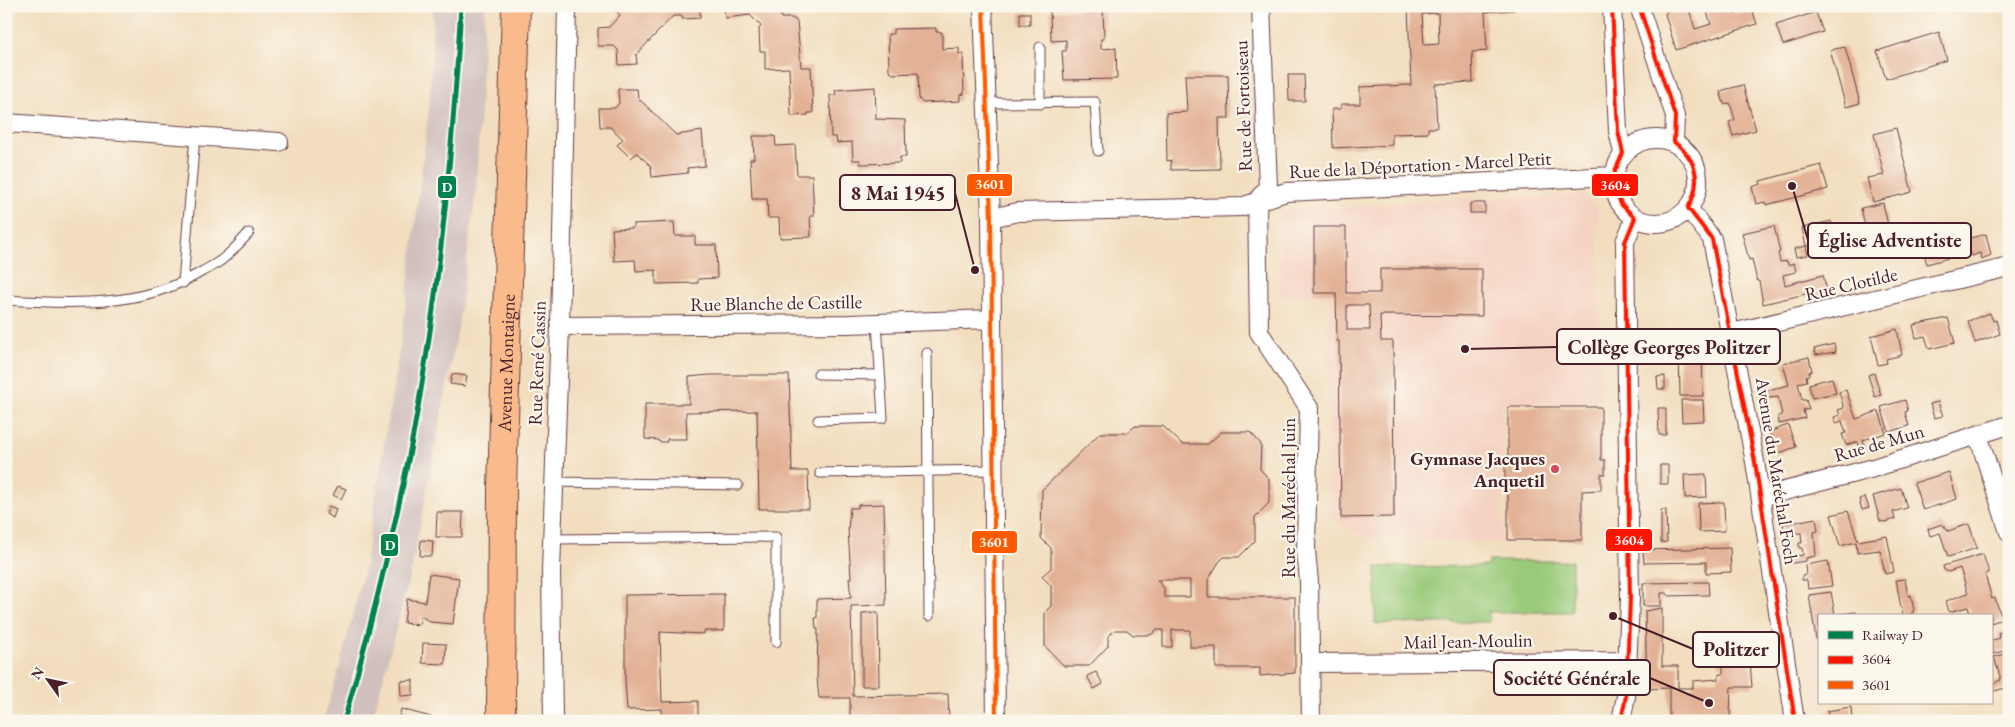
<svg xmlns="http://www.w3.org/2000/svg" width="2015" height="727" font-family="'EB Garamond',serif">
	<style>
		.built { fill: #f5d3c2 }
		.industrial { fill: #d1c0bd }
		.green { fill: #99ca79; stroke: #727452 }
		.building { fill: #e3b296; fill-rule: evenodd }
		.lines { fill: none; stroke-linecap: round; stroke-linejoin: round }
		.service-casing { stroke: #633c41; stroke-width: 11 }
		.minor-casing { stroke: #633c41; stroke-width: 20 }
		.primary-casing { stroke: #633c41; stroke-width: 30 }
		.service { stroke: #fff; stroke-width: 9 }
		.minor { stroke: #fff; stroke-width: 18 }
		.primary { stroke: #fabb8c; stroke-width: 28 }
		.bus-1-casing { stroke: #fbf7ec; stroke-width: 8 }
		.bus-2-casing { stroke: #fbf7ec; stroke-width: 8 }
		.bus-1 { stroke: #ff1400; stroke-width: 4 }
		.bus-2 { stroke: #ff5a00; stroke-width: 4 }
		.rail-1-casing { stroke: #fbf7ec; stroke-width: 9 }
		.rail-1 { stroke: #00824e; stroke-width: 5 }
		.poi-dot { fill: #d1495b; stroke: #fbf7ec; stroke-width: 2 }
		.labels { text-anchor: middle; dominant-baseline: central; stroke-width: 4.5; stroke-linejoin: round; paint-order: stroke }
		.street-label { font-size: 19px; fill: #4a1f2b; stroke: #fbf7ec }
		.poi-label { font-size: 19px; font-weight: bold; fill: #4a1f2b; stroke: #fbf7ec; text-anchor: end }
		.leader { fill: none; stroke: #4a1f2b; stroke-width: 2 }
		.callout-dot { fill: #4a1f2b; stroke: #fbf7ec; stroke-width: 2 }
		.callout { fill: #fbf7ec; stroke: #4a1f2b; stroke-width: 2 }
		.callout-label { font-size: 20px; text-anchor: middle; font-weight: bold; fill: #4a1f2b }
		.line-badge { stroke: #fbf7ec; stroke-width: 2 }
		.badge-label { font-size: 14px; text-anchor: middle; font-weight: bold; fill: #fff }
	</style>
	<rect width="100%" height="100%" fill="#fbf7ec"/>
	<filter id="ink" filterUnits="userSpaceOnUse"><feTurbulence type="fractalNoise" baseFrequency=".02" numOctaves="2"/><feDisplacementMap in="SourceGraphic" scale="10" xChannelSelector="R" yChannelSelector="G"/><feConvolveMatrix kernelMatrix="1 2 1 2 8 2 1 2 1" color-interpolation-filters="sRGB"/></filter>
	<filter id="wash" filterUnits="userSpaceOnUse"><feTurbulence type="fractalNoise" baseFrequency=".0096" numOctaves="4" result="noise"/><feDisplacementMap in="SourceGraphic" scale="20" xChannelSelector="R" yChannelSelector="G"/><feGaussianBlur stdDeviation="1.12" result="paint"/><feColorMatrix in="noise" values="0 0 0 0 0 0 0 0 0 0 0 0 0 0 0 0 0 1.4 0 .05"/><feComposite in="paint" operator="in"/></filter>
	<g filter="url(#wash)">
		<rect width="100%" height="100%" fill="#f2debf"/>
		<path class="built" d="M1584,195L1598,210L1601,401L1502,403L1503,544L1364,537L1328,517L1329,297L1280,295V211L1468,198Z"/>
		<path class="industrial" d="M433,6H485L476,189L458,328L412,567L372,721H323L339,669L364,570L404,320L430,98Z"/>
		<path class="green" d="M1488,561H1572V612H1489V610V622L1375,624L1376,567L1488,566Z"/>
		<g id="blocks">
			<path class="building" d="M616,6H700V18L682,19V16H673L636,55L637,64L619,65L618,50L614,46H598V28L609,27L620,15L614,9Z
				M724,6H778L776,10L781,14V18H792L797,21L801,67H811L813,113H808V115L791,116L789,68L765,69V51H760L759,29L761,26L750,15L725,18Z
				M1085,6H1103L1104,39H1101V49L1116,48L1117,79L1064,80L1062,51H1066V40L1051,41L1050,11L1085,10Z
				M1408,6H1514V10L1485,12L1487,51L1472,52L1473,82L1435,84L1437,128H1428V133L1392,134V145L1333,148L1332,109H1341V104H1360V87L1411,85ZM1438,13L1439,44L1424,45L1422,14Z
				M1677,6H1688L1695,29L1711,24L1705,6H1730L1731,11L1735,14L1752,9L1757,24L1676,50L1665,14L1669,9Z
				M1816,12L1823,32L1783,45L1776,25Z
				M1020,13H1030V25H1020Z
				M936,28V32H942V49L959,48V54H963L964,94L960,95V101L923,103L919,99L918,73L893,74L889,71L888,34H893V29Z
				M1939,32L1947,60L1886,79L1877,51Z
				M1845,47L1860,103L1846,107L1830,50Z
				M1185,75H1228L1229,118H1219L1220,169L1171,170V160L1167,161L1166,113L1187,112Z
				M1288,75H1304L1305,101H1289Z
				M1743,85L1756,130L1733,136L1729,122L1735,120L1730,103L1724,104L1720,91Z
				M875,87L876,119L905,120L906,157H900V163L860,164V160H853L852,142L837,143L836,137H831L830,95H836L835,90Z
				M618,89H637L638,98L676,135L702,131L705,166L687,168L688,173L652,177L651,166L637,153L631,158L617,145L623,139L610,127H600L599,108H615L619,103Z
				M1896,128L1912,192L1873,202L1867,178L1884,175L1874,134Z
				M753,136H775L776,146L795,145L797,175H812L814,216H810L811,237L780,238L779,218H768L767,199H752L750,159H754Z
				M1821,165L1828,189L1766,205L1765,202L1756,204L1752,187L1761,184L1760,181Z
				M1470,203H1485V213H1470Z
				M1883,203L1888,225L1866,231L1861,208Z
				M1831,221L1836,238L1806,246L1802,228Z
				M674,222L675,236H695V245H716L717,278L698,279V283L656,284V270L636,271L635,260L614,261L612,229L633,228V224Z
				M1774,226L1780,252L1778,253L1780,262L1787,261L1788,265L1794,263L1796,272L1783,275L1785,285L1823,275L1828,295L1812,299L1810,293L1763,304L1759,281H1757L1752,259L1749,260L1742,233Z
				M1314,227H1346V293H1380V269H1482V316L1380,315L1381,341H1393L1394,517L1341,518L1339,341H1337L1336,293H1314ZM1347,305H1369L1370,330H1347Z
				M1986,234L1991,255L1982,259L1980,253L1972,256L1970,252L1927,264L1923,250Z
				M1806,246L1808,255L1796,257L1794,249Z
				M1990,313L1993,321L1996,320L2000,334L1975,343L1968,321Z
				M1948,318L1955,343L1929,349L1925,336L1916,338L1913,325Z
				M1897,329L1902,355L1886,359L1887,363L1878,365L1871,336Z
				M1834,344L1836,352L1816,355L1814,349Z
				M1702,351L1703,396H1680L1679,352Z
				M1809,357L1812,371L1809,372V375L1806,376L1807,381L1798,383L1802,400H1806L1809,409L1803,410L1805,418L1779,424L1778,416L1782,415L1778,397L1761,399L1759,392L1789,385L1783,363Z
				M1874,373L1881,395L1875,397L1868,375Z
				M452,374L467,376L465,386L450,384Z
				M710,375H789L792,471H808L809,509H759L757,411L686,412L687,439H667V442H659L658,440L645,439V404H689V377Z
				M1665,376V389H1658L1657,377Z
				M1832,378L1836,393L1812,398L1809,384Z
				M1846,390L1856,419L1879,411L1886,433L1863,440L1865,448L1860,449L1858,442L1846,445L1842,434L1846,433L1842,421L1836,423L1834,417L1840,415L1838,410L1844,408L1839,392Z
				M1681,400H1703L1704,421L1682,422Z
				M1905,400L1908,411L1905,412L1909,426L1889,432L1881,407Z
				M1938,402L1943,416L1934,418L1930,404Z
				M1508,407H1601V460H1605V474H1601V490L1582,491V540H1508V485H1505V463H1508Z
				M1658,408H1666V435H1659Z
				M1788,425L1796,447L1776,454L1769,432Z
				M1135,426H1163L1182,444H1208L1221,432H1250L1261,444L1260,469L1269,479V503L1255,517V541L1239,557H1224L1219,562L1208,580V597H1295V673L1260,676V668H1216V647H1190V630H1172V647H1163V630H1156L1151,635H1133L1127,630H1115L1108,636V646L1089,666H1064L1045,646V612L1051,606V586L1042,576L1051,568V548L1041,538L1042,490L1100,433H1127ZM1157,580H1190V597H1164V588Z
				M1660,465H1668V484H1660Z
				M1949,472L1957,499L1923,510L1914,483Z
				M1706,474L1707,497L1685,498L1684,475Z
				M338,486L346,489L341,499L333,495Z
				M1901,488L1907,508L1893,512L1895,519L1885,522L1880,521L1873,496Z
				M1865,497L1869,508L1862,510L1859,499Z
				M1724,502L1725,531L1699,532L1698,503Z
				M884,504L886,605L851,606L853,696L948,694L949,721H850V698H819L817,678L818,629H816L815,618H817V599L851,598L849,578H851L848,529L850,508H858V505Z
				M329,506L336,509L333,518L326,514Z
				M1661,510H1666L1667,542L1661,543Z
				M1848,511L1858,541L1887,536L1894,572L1885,574L1880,550L1857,553L1856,542L1840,546L1831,515Z
				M437,512H463L462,537H436Z
				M1816,518L1818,531L1814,532L1816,556L1806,558V561L1786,564L1785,558L1803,555L1802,548H1799V543H1802L1801,533H1783V524Z
				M1942,524L1948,531L1969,524L1977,548L1948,557L1940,533L1930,536L1928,529Z
				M421,540L433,541L432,556H420Z
				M1730,548L1731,572L1706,573V562L1644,563L1643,550Z
				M1983,554L1989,573L1985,574L1992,599L1995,598L2002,619L1991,623V616H1971L1968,607L1949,612L1946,601L1968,593L1960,568L1948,572L1944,570L1943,566Z
				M1828,561L1832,586L1808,589L1807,580H1802V576L1806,575L1805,565Z
				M429,574L459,578L453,624L430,622L421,616L419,625L404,623L407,599L425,602Z
				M1905,579L1908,596L1911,595L1914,611L1912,612V616H1903L1901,608L1896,580Z
				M1708,582L1709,595L1668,596L1667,593H1661V606H1643V583Z
				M1831,592L1835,615L1856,612L1857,616H1819V639H1816L1809,595Z
				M724,594V631H704V634L660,632L662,702L698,701V721H662V709L627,710L625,680V595Z
				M1662,608V666H1678V688H1693V681L1718,679L1719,674H1723V665H1718V651L1749,650L1752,687H1731L1730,719H1669V688L1647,689L1645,611Z
				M878,612L879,686H862V613Z
				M2009,630V649L1993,654L1991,641L1999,638L1998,633Z
				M423,643L446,644L445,664L422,663Z
				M2009,653V687L1991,692V684L2001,680L1994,657Z
				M1096,672L1103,684L1094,689L1087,676Z
				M413,680V695L401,696L400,681Z
				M1851,707L1852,721H1829L1827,711Z
				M401,709L431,717L430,721H398Z"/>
		</g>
	</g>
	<g filter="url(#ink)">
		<use href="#blocks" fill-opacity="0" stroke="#633c41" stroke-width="1"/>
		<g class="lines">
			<g class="service-casing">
				<path id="service" d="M1040,47V104
					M987,103L1095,102L1098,151
					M183,283L195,136
					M6,300C75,304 142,308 203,271C210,267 219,263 225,257C234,250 241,241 249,233
					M927,353L929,616
					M818,374L880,375
					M818,420L883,418L877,322
					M820,473L993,470
					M554,482L738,485
					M552,539L776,537V642"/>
			</g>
			<g class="minor-casing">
				<path id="minor" d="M983,6L991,218L996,721
					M1261,6L1268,187L1257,201L1259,332L1309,408L1306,550L1309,582L1311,721
					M1612,6L1618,131L1623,153
					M1639,6L1675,116L1674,142
					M6,123L279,142
					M1614 181a42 42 0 1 1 84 0a42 42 0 1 1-84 0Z
					M1688,208L1712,239L1755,462L1795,721
					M991,218L1018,212L1241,207L1286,192L1613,176
					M560,326L849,324L992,319
					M1732,333L2009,267
					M1978,435L2009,532
					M1761,497L1870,469L2009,425
					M1310,663L1627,661
					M553,721L551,571L560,326L567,6
					M1621,721L1626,696L1630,599L1625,242L1635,218"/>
			</g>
			<g class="primary-casing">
				<g id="primary">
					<path id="s1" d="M501,721L502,489L516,6"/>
				</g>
			</g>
			<use href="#service" class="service"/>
			<use href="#minor" class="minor"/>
			<use href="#primary" class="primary"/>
			<g class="bus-1-casing">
				<path id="bus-1" d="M1612,6L1618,131L1623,153L1615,171V188L1621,204L1635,218L1625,242L1630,599L1626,696L1621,721
					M1639,6L1675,116L1674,142C1698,160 1702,182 1688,208L1712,239L1755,462L1795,721"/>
			</g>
			<g class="bus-2-casing">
				<path id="bus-2" d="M983,6L991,218L996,721"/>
			</g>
			<use href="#bus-1" class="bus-1"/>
			<use href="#bus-2" class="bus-2"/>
			<g class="rail-1-casing">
				<path id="rail-1" d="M344,721C369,633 391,546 409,456C438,308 452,157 461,6"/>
			</g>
			<use href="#rail-1" class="rail-1"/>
		</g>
	</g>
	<circle class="poi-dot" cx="1555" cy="469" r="5"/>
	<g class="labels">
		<g class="street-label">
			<text transform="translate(1243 106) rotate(-92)">Rue de Fortoiseau</text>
			<text transform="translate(1420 165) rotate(-3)">Rue de la Déportation - Marcel Petit</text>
			<text transform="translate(1851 284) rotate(-13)">Rue Clotilde</text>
			<text transform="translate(776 303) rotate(-1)">Rue Blanche de Castille</text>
			<text stroke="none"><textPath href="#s1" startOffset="358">Avenue Montaigne</textPath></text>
			<text transform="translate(537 363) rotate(-88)">Rue René Cassin</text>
			<text transform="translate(1879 443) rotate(-16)">Rue de Mun</text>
			<text transform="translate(1777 471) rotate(81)">Avenue du Maréchal Foch</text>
			<text transform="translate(1288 498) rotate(-90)">Rue du Maréchal Juin</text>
			<text transform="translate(1468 641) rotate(-1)">Mail Jean-Moulin</text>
		</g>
		<g class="poi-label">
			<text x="1545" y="458">Gymnase Jacques<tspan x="1545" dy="22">Anquetil</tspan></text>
		</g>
	</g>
	<path class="leader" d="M975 270L955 193M1792 186L1808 240M1465 349L1557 347M1613 616L1693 649M1709 703L1650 678"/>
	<g class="callout-dot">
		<circle cx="975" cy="270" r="5"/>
		<circle cx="1792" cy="186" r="5"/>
		<circle cx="1465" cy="349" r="5"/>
		<circle cx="1613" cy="616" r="5"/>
		<circle cx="1709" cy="703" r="5"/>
	</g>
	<g class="callout">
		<rect x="840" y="175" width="115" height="35" rx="5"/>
		<rect x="1808" y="223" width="163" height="35" rx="5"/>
		<rect x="1557" y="329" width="223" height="35" rx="5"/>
		<rect x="1693" y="632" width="86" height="35" rx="5"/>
		<rect x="1494" y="660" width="156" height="35" rx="5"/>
	</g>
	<g class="callout-label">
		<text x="898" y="200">8 Mai 1945</text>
		<text x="1890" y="247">Église Adventiste</text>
		<text x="1669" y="354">Collège Georges Politzer</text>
		<text x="1736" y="656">Politzer</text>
		<text x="1572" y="685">Société Générale</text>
	</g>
	<g class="line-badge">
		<rect x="966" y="173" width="47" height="24" rx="5" fill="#ff5a00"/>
		<rect x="1591" y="173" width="48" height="24" rx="5" fill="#ff1400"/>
		<rect x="437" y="175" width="20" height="24" rx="5" fill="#00824e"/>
		<rect x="1605" y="528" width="48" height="24" rx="5" fill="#ff1400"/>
		<rect x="971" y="530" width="47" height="24" rx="5" fill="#ff5a00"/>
		<rect x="380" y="533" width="19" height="24" rx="5" fill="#00824e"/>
	</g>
	<g class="badge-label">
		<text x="990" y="189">3601</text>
		<text x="1615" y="190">3604</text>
		<text x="447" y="192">D</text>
		<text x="1629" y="545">3604</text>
		<text x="994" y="547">3601</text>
		<text x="390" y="550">D</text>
	</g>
	<rect width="2015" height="727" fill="none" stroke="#fbf7ec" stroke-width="25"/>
	<rect x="1818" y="614" width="175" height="90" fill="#fbf7ec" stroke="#b4a19f"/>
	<rect x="1828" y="631" width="25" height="8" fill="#00824e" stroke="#b4a19f"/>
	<text x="1862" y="640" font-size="15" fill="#4a1f2b">Railway D</text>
	<rect x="1828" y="656" width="25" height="8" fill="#ff1400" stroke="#b4a19f"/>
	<text x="1862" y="664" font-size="15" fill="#4a1f2b">3604</text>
	<rect x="1828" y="681" width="25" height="8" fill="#ff5a00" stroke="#b4a19f"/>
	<text x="1862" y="690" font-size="15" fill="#4a1f2b">3601</text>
	<g transform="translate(48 680) rotate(303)" stroke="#fbf7ec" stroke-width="4" paint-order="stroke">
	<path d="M0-4L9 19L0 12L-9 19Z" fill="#4a1f2b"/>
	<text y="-8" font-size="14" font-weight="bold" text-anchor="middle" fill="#4a1f2b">N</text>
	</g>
</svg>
